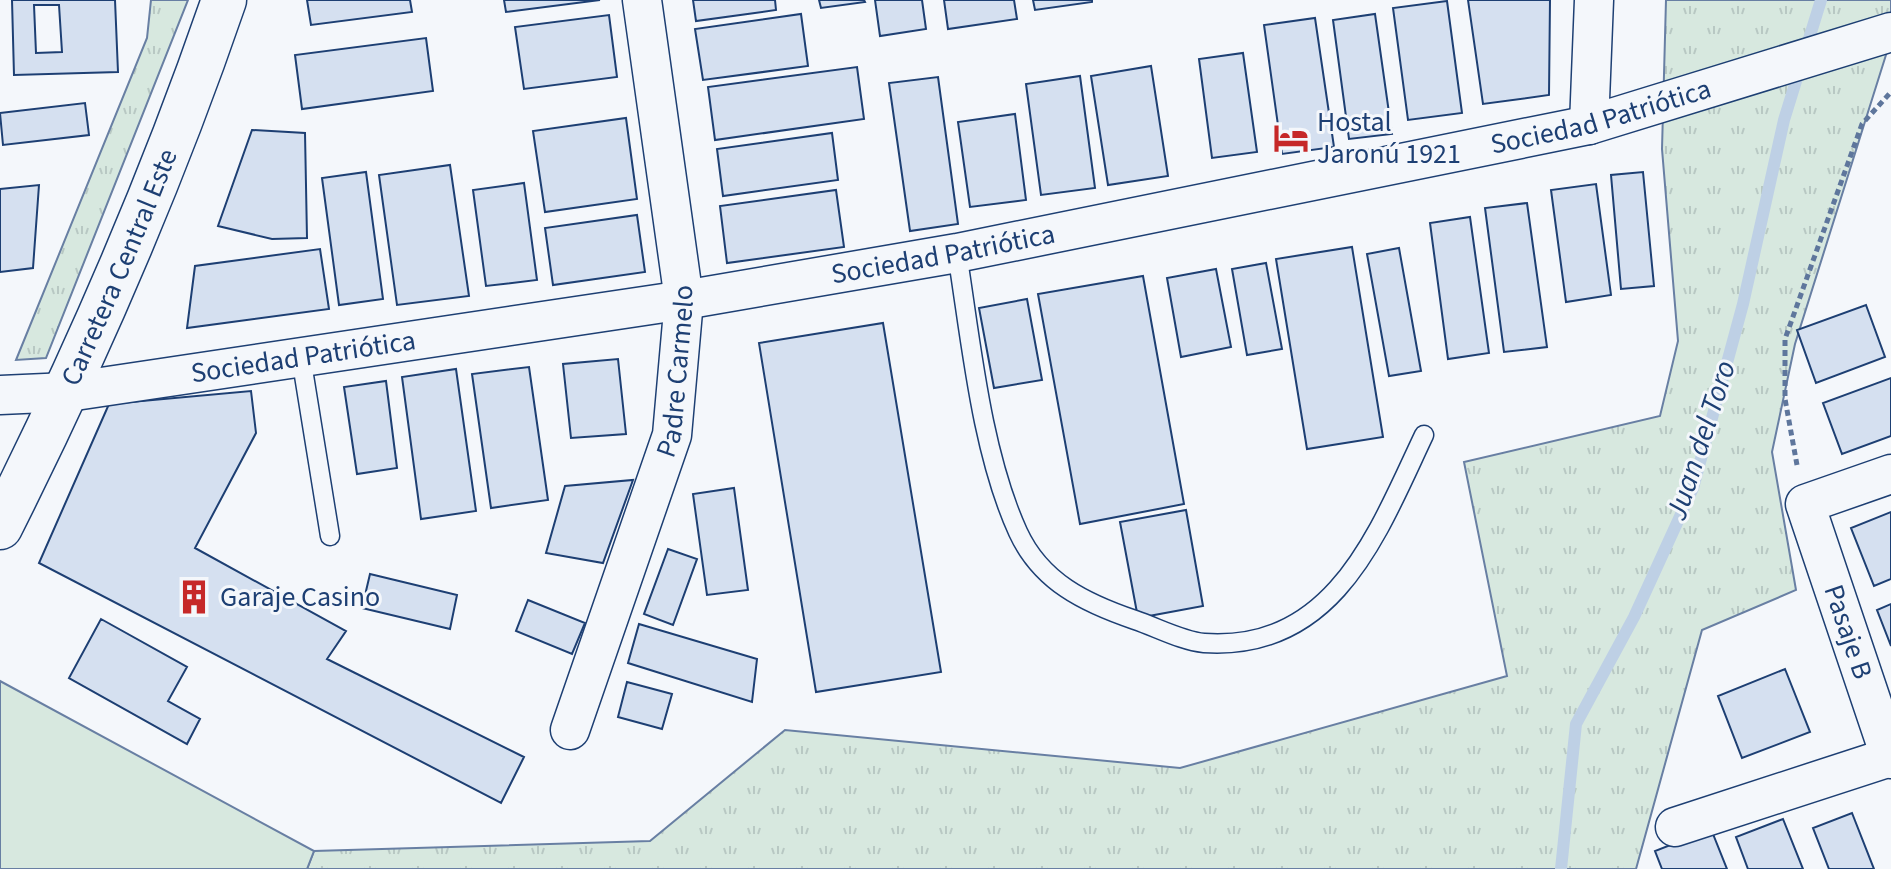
<svg xmlns="http://www.w3.org/2000/svg" width="1891" height="869" font-family="'Source Sans 3',sans-serif">
	<style>
		.grass { fill: url(#grass-tufts); stroke: #687fa3; stroke-width: 2 }
		.garden { fill: #d7e8df; stroke: #687fa3; stroke-width: 2 }
		.lines { fill: none; stroke-linecap: round; stroke-linejoin: round }
		.stream { stroke: #bed0e5; stroke-width: 12 }
		.building { fill: #d5e0f0; stroke: #1d3f73; stroke-width: 2; fill-rule: evenodd }
		.service-casing { stroke: #1d3f73; stroke-width: 21 }
		.minor-casing { stroke: #1d3f73; stroke-width: 41 }
		.primary-casing { stroke: #1d3f73; stroke-width: 47 }
		.path { stroke: #5e769c; stroke-width: 5; stroke-dasharray: 6 4; stroke-linecap: butt }
		.service { stroke: #f4f7fb; stroke-width: 18 }
		.minor { stroke: #f4f7fb; stroke-width: 38 }
		.primary { stroke: #f4f7fb; stroke-width: 44 }
		.labels { text-anchor: middle; dominant-baseline: central; stroke-width: 6; stroke-linejoin: round; paint-order: stroke }
		.street-label { font-size: 28px; fill: #1d3f73; stroke: #f4f7fb }
		.poi-label { font-size: 28px; fill: #1d3f73; stroke: #f4f7fb; text-anchor: start }
		.water-label { font-size: 30px; font-style: italic; fill: #1d3f73; stroke: #f4f7fb }
	</style>
	<defs>
		<pattern id="grass-tufts" width="24" height="20" patternUnits="userSpaceOnUse" patternTransform="scale(2)"><rect width="24" height="20" fill="#d7e8df"/><path d="M3 7l-1-3M5 7V3M7 7l1-3M15 17l-1-3M17 17v-4M19 17l1-3" fill="none" stroke="#b8c8c3"/></pattern>
	</defs>
	<rect width="100%" height="100%" fill="#f4f7fb"/>
	<path class="grass" d="M151,0H188L46,358L16,360L147,38Z
		M1666,0H1891V39L1795,344L1772,452L1796,590L1702,630L1636,869H307L314,851L650,841L785,730L1180,768L1507,676L1464,462L1660,416L1678,341L1662,149Z"/>
	<path class="garden" d="M0,681L314,851L307,869H0Z"/>
	<g class="lines">
		<path class="stream" d="M1561,869L1576,724L1634,617L1693,488L1743,304L1784,120L1821,0"/>
	</g>
	<path class="building" d="M12,0H115L118,72L14,75ZM34,5H59L62,52L36,53Z
		M307,0H410L412,12L311,25Z
		M504,0H600L506,12Z
		M693,0H775L776,10L696,21Z
		M819,0H864L865,2L821,8Z
		M875,0H922L926,29L880,36Z
		M944,0H1014L1017,19L948,29Z
		M1033,0H1092V2L1035,10Z
		M1468,0H1550L1549,95L1483,104Z
		M1447,1L1462,113L1408,120L1393,8Z
		M801,14L808,66L703,80L695,29Z
		M1375,14L1392,134L1349,139L1333,20Z
		M609,15L617,77L524,89L515,27Z
		M1315,18L1334,147L1282,154L1264,25Z
		M426,38L433,91L302,109L295,55Z
		M1243,53L1257,152L1212,158L1199,59Z
		M1151,66L1168,176L1108,185L1091,76Z
		M857,67L864,119L715,140L708,87Z
		M1080,76L1095,188L1041,195L1026,84Z
		M938,77L958,224L910,231L889,83Z
		M85,103L89,135L3,145L0,113Z
		M1015,114L1026,200L970,207L958,122Z
		M626,118L637,199L545,212L533,131Z
		M252,130L305,133L307,238L272,239L218,226Z
		M832,133L838,180L723,196L717,149Z
		M450,165L469,296L397,305L379,175Z
		M366,172L383,299L339,305L322,178Z
		M1643,172L1654,286L1621,289L1611,175Z
		M524,183L537,280L486,286L473,190Z
		M1596,184L1611,295L1566,302L1551,190Z
		M39,185L33,268L0,272V189Z
		M836,190L844,247L727,263L720,206Z
		M1527,203L1547,347L1504,352L1485,208Z
		M637,215L645,272L553,285L545,228Z
		M1470,217L1489,353L1448,359L1430,223Z
		M1352,247L1383,437L1307,449L1276,259Z
		M1399,248L1421,371L1389,376L1367,254Z
		M320,249L329,309L187,328L195,266Z
		M1266,263L1282,349L1247,355L1232,269Z
		M1216,269L1231,347L1181,357L1167,278Z
		M1143,276L1184,504L1080,524L1038,294Z
		M1027,299L1042,380L994,388L979,308Z
		M1866,305L1885,357L1816,383L1797,330Z
		M883,323L941,672L816,692L759,343Z
		M618,359L626,434L571,438L563,364Z
		M529,367L548,500L491,508L472,374Z
		M456,369L476,511L421,519L402,377Z
		M1891,378V436L1842,454L1823,403Z
		M386,381L397,468L357,474L344,387Z
		M251,391L256,433L195,548L346,631L327,659L524,757L501,803L39,563L109,404Z
		M633,480L603,563L546,553L565,486Z
		M734,488L748,590L707,595L693,494Z
		M1186,510L1203,606L1138,618L1120,522Z
		M1891,512V579L1874,586L1851,528Z
		M668,549L697,559L673,625L644,614Z
		M370,574L457,595L450,629L362,608Z
		M528,600L585,623L572,654L516,631Z
		M1891,604V646L1877,610Z
		M101,619L187,667L168,701L200,719L187,744L69,678Z
		M639,624L757,659L752,702L628,663Z
		M1785,669L1810,732L1742,758L1718,696Z
		M627,682L672,694L662,729L618,717Z
		M1852,813L1874,869H1829L1813,828Z
		M1783,819L1803,869H1748L1736,837Z
		M1711,829L1727,869H1662L1655,851Z"/>
	<g class="lines">
		<g class="service-casing">
			<path id="service" d="M957,253C971,341 981,451 1018,532C1041,582 1085,603 1135,620C1156,627 1182,641 1204,643C1335,652 1378,532 1424,435
				M301,357L330,536"/>
		</g>
		<g class="minor-casing">
			<g id="minor">
				<path d="M1589,125L1594,0"/>
				<path id="s1" d="M0,395L68,392L684,300L957,253L1589,125L1891,32"/>
				<path id="s2" d="M1891,474L1805,504L1891,759"/>
				<path id="s3" d="M570,730L672,435L684,300L642,0"/>
				<path d="M1675,827L1890,757"/>
			</g>
		</g>
		<g class="primary-casing">
			<g id="primary">
				<path id="s4" d="M0,527C86,356 162,181 224,0"/>
			</g>
		</g>
		<path class="path" d="M1797,465L1785,399V339L1862,124L1891,92"/>
		<use href="#service" class="service"/>
		<use href="#minor" class="minor"/>
		<use href="#primary" class="primary"/>
	</g>
	<defs>
		<g id="hotel-bare" transform="scale(2.76)"><path d="M-6-4.5h1.5V1H6V5H4.5V3h-9V5H-6ZM-4 0a1.8 1.8 0 1 1 3.6 0ZM.5 0V-2.5h3Q6-2.5 6 0Z" fill="#c62828" stroke="#f4f7fb" stroke-width="2.5" paint-order="stroke"/></g>
		<g id="building-bare" transform="scale(2.76)"><path d="M-4-6H4V6H1V3H-1V6H-4ZM-2.5-4.3h1.7v1.8h-1.7ZM.8-4.3h1.7v1.8H.8ZM-2.5-1h1.7V.8h-1.7ZM.8-1h1.7V.8H.8Z" fill="#c62828" stroke="#f4f7fb" stroke-width="2.5" paint-order="stroke"/></g>
	</defs>
	<g fill-rule="evenodd">
		<use href="#hotel-bare" x="1291" y="138"/>
		<use href="#building-bare" x="194" y="597"/>
	</g>
	<g class="labels">
		<g class="street-label">
			<text stroke="none"><textPath href="#s1" startOffset="1626">Sociedad Patriótica</textPath></text>
			<text stroke="none"><textPath href="#s1" startOffset="954">Sociedad Patriótica</textPath></text>
			<text stroke="none"><textPath href="#s4" startOffset="286">Carretera Central Este</textPath></text>
			<text stroke="none"><textPath href="#s1" startOffset="306">Sociedad Patriótica</textPath></text>
			<text stroke="none"><textPath href="#s3" startOffset="376">Padre Carmelo</textPath></text>
			<text stroke="none"><textPath href="#s2" startOffset="226">Pasaje B</textPath></text>
		</g>
		<g class="poi-label">
			<text x="1317" y="122">Hostal<tspan x="1317" dy="32">Jaronú 1921</tspan></text>
			<text x="220" y="597">Garaje Casino</text>
		</g>
		<g class="water-label">
			<text transform="translate(1701 440) rotate(-72)">Juan del Toro</text>
		</g>
	</g>
</svg>
